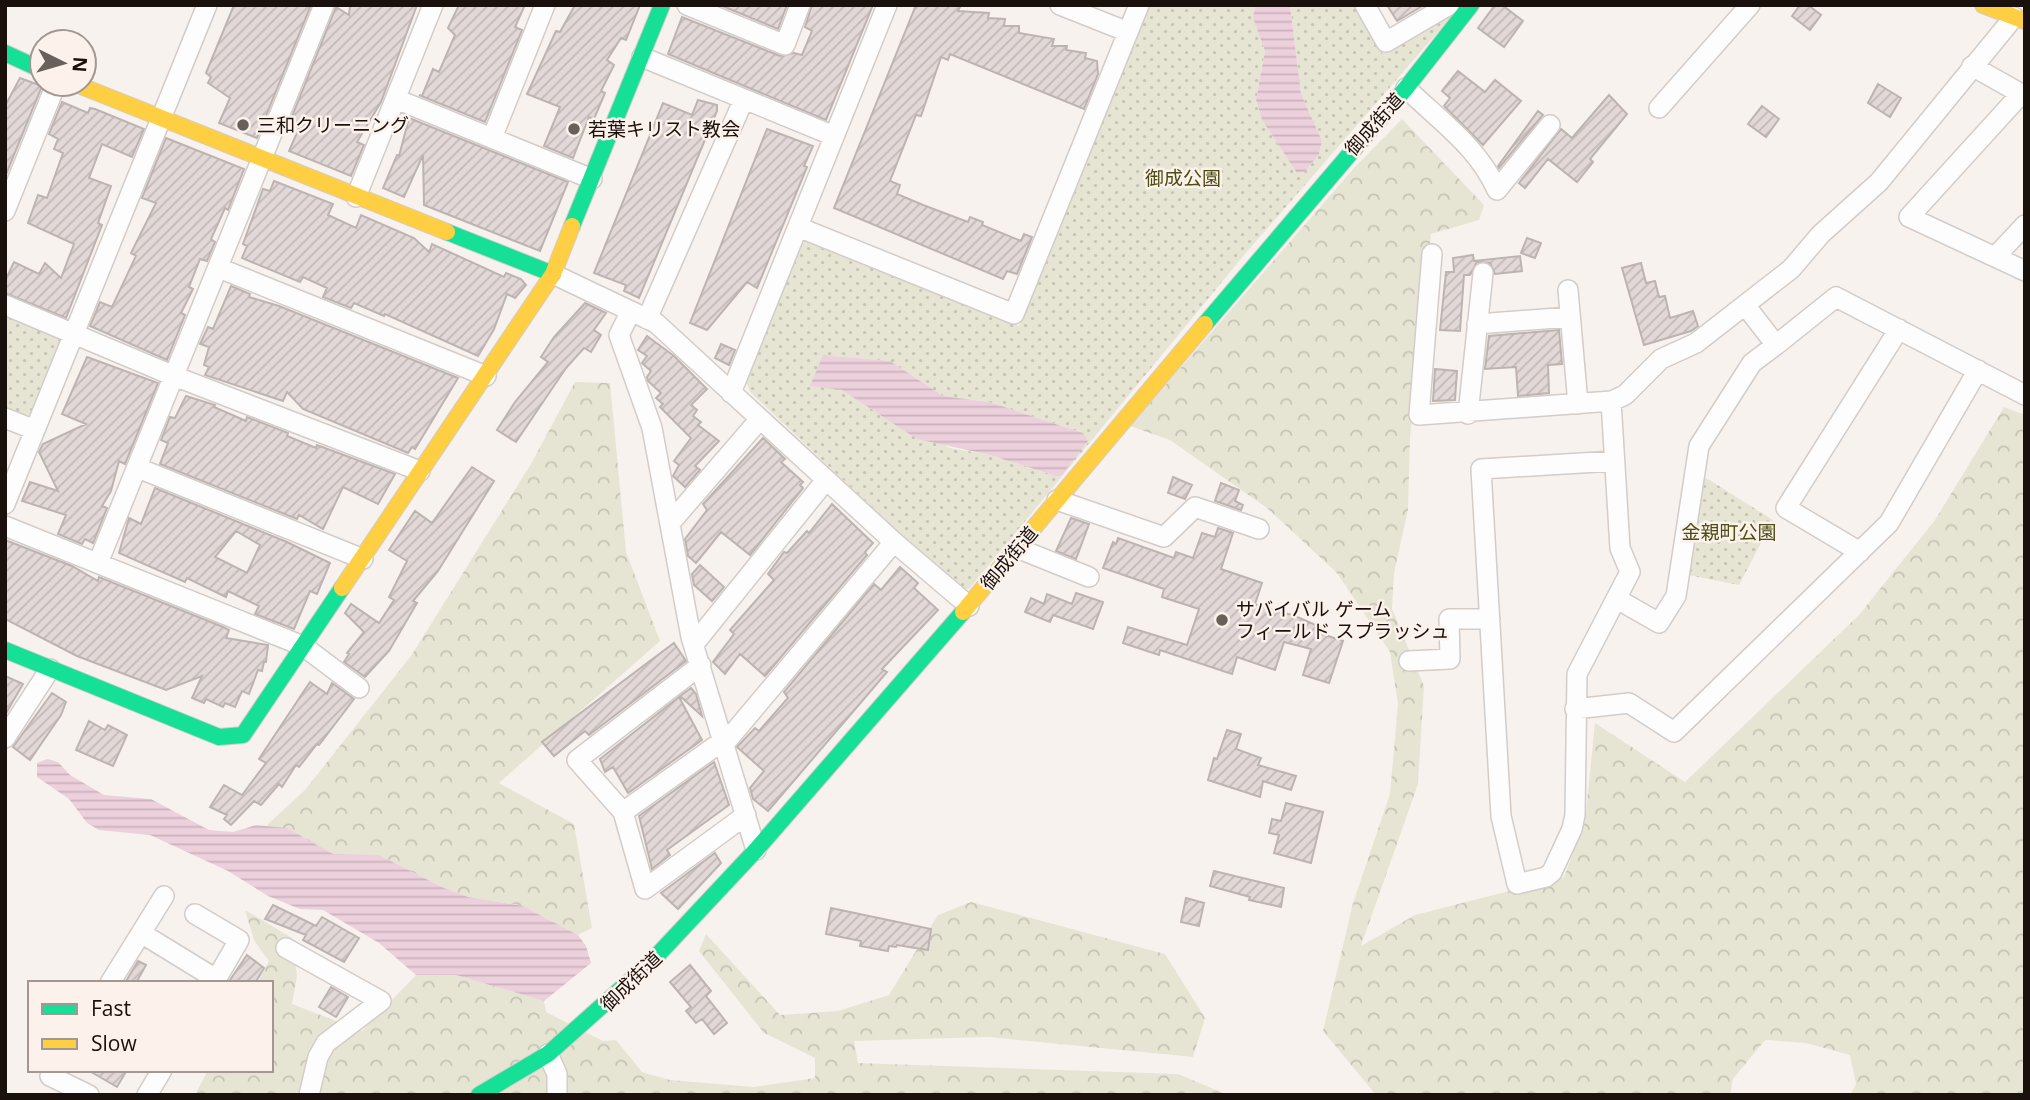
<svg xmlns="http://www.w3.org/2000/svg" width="2030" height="1100" font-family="'Open Sans','Noto Sans JP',sans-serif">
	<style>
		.forest { fill: url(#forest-crowns) }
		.park { fill: url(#park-dots); fill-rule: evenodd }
		.water { fill: url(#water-rules) }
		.building { fill: url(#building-hatch); stroke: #bdb4b2; stroke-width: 2; fill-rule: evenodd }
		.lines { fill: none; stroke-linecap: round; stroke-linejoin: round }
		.street-casing { stroke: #d3ccc8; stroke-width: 22 }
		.fast-casing { stroke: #d3ccc8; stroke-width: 18 }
		.slow-casing { stroke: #d3ccc8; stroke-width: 18 }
		.street { stroke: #fefdfd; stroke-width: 19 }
		.fast { stroke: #16e098; stroke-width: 16 }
		.slow { stroke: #ffcf43; stroke-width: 16 }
		.poi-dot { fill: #68605b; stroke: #fcf1eb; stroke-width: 2.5 }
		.labels { text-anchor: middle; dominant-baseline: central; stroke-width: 5; stroke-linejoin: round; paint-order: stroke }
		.street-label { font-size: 19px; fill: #1a110c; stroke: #fcf1eb }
		.poi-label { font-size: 19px; fill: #1a110c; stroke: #fcf1eb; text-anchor: start }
		.park-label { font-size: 19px; fill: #4b4d13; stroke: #fcf1eb }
	</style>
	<defs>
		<pattern id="forest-crowns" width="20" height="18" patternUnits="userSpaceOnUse" patternTransform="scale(1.75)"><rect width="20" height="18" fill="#e6e5d3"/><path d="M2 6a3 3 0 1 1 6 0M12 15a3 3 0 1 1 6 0" fill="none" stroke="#c5c3b4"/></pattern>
		<pattern id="park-dots" width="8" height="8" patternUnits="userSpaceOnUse" patternTransform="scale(1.75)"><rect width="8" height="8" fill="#e6e5d3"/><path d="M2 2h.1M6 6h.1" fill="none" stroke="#c5c3b4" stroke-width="1.8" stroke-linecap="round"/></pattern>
		<pattern id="water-rules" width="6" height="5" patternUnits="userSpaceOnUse" patternTransform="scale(1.75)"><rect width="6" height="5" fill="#ecd0dc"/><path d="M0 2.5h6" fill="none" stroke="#cab2bc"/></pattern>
		<pattern id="building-hatch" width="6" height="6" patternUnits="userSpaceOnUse" patternTransform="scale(1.75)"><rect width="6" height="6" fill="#e2d8d7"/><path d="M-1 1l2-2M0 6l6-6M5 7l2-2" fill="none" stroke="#c1b8b7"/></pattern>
	</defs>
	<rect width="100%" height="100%" fill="#f8f2ef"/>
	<path class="forest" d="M1402,119L1484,205L1479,220L1431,234L1410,438L1408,510L1394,573L1392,609L1424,686L1418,784L1361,946L1415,915L1564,877L1585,821L1595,723L1685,782L1859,615L1935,520L2004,407L2025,415V1095H1850L1856,1084L1850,1055L1806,1043L1765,1040L1733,1079L1730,1095H1376L1323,1031L1353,903L1390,794L1398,704L1390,652L1337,573L1267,508L1170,440L1130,426L1354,168Z
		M575,382L610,383L626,552L660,641L499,783L574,824L592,928L578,935L523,906L468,897L444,888L379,855L333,854L267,825L305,790L411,656L531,464Z
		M971,902L1165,954L1205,1018L1193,1057L988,1037L854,1041L858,1063L1178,1074L1228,1095H195L208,1070H271V983H257L269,961L254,940L245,910L292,938L297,976L292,1004L362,1031L416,975H456L544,1001L546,1012L603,1041L616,1040L642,1072L670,1080L754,1087L815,1078V1058L764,1033L699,951L706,934L780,1015L838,1011L889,995L938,915Z"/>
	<path class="park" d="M1149,5H1255L1253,18L1265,51L1256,101L1262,120L1297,173L1305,172L1319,154L1322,141L1301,94L1290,5H1354L1383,54L1457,10L1245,254L970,588L961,591L750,392L746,381L801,245L806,241L1019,326ZM823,355L890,361L943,396L989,402L1083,433L1056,476L990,455L950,448L842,390Z
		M5,315L60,338L62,344L33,414L19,416L5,409Z
		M1703,476L1773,520L1739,585L1688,575Z"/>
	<path class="water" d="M1255,5H1290L1301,94L1322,141L1319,154L1305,172L1297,173L1262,120L1256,100L1265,51L1253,18Z
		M823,355L890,361L943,396L989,402L1083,433L1088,441L1062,475L1056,476L990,455L917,439L842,390L810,386Z
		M47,759L58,762L70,775L104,795L151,799L209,830L233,832L256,825L287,828L333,854L379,855L444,888L468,897L523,906L578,935L586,946L591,963L544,1001L456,975H416L379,943L323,910L300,909L268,896L228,871L150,835L99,830L87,823L69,799L37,777V763Z"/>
	<path class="building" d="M234,5H311L257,138L219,123L230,98L208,83L211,77L206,73Z
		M350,5H417L381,102L357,142L364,145L351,176L289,151L299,128L289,124L336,7L349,15Z
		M459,5H525L515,27L522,30L485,122L419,95L422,96L433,69L439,72L455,35L448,28Z
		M575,5H640L626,40L621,38L607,60L614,65L601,91L605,93L594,119L589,117L573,158L544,146L560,107L527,94L556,31L560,32Z
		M720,5H787L778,29Z
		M812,5H873L826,120L668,54L682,17L780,56L794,53L802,55L812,31L805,27Z
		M916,5H961L958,11L989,13L988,18L1005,19L1004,26H1019V33L1054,39L1052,46H1067L1066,50L1086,53L1085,58L1097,61L1098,74L1084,109L950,54L948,60L941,57L921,116L916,115L890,181L900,185L897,194L923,205L968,222L970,217L983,222L982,225L1021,241L1024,234L1032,237L1017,274L1007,271L1003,279L834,208Z
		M1387,5H1424L1397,21Z
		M1495,5H1502L1523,21L1504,47L1478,28Z
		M1800,5H1808L1821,15L1810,30L1792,16Z
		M1458,71L1485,92L1495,80L1521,101L1483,145L1444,106L1450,98L1442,91Z
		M20,78L42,86L5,177V106Z
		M1878,84L1901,98L1890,117L1868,103Z
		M1609,95L1627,114L1590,159L1593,162L1577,182L1548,159L1525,188L1519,183L1561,129L1572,138Z
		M698,100L717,105V111L639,298L624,291L626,285L594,273L663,103L692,115Z
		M62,102L88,113L90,108L95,109L144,129L132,157L102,144L89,178L111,186L98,223L102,225L66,318L5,293V281L14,262L39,274L45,263L61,278L74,244L28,223L38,195L47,198L63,153L54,149L58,139L49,134Z
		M1762,106L1779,119L1766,137L1748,124Z
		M1538,111L1543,115L1499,168L1498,166Z
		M409,118L568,182L540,251L424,205L423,155L404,197L383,188L397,155L399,156Z
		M767,129L813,146L804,166L807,167L757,288L747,282L707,330L690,323Z
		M166,138L244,169L228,210L225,208L211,239L215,242L207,261L200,259L189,287L193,289L181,313L185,315L167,360L90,326L100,302L112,307L136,256L131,253L156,203L142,198Z
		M274,181L333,204L328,215L356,228L361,215L414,238L429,252L432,244L504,277L506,273L521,279L526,285L515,298L507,294L494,329L478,356L385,314L384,316L354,303L351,308L323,297L327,288L303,277L300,282L242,258L247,246L243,244L263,189L270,191Z
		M1527,238L1541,243L1535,258L1521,253Z
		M1473,255L1474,261L1520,256L1522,271L1495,274L1490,263L1477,262L1470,275H1464L1460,331L1440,330L1446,272H1454L1453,258Z
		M1641,263L1646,283L1655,281L1659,297L1665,296L1670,318L1693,311L1698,326L1691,331L1644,345L1622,268Z
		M231,286L250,294L249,297L279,306L458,378L415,449L412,447L408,453L303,409L287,392L283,401L205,375L209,367L204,365L209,347L200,344L208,327L213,329Z
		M585,303L606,313L594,330L601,335L591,352L584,348L566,368L516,442L497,430L515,402L548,362L541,357L554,337Z
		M1559,330L1562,364L1548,365L1549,393L1518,396L1516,367L1485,369L1489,336Z
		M647,336L674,356L707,389L691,405L697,410L693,416L701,422L698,425L719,441L695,466L700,470L685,487L673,476L679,465L674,461L691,438L660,407L663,404L656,398L661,393L648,381L647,377L651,371L642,363L647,356L638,350Z
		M721,344L735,350L729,365L715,358Z
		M87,357L158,383L125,464L119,461L111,491L102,506L107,508L93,543L85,539L82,544L58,534L66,515L22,501L30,482L58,491L39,452L43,444L86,424L62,414Z
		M1435,369L1457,371L1455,400L1433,401Z
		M186,396L215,405L214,407L246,421L247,417L288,433L287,436L316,448L317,445L395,474L378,504L343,487L323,529L299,515L297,519L160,464L168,443L161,440L170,417L175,418Z
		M763,438L785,459L781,462L803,482L800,485L803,488L750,555L721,532L696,563L688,556L685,539L707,510L703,504Z
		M472,467L494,481L438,571L413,601L417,603L389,651L365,677L344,662L349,654L347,653L364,632L345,613L351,604L379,623L394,600L389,597L407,561L389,550L415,511L432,523Z
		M1173,477L1192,485L1185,499L1168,493Z
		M1221,483L1239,490L1235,501L1243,505L1241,510L1215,501Z
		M155,488L287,542L330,563L317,594L310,591L294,629L255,614L259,606L228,591L226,597L187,578L185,582L119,553L129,518L141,524ZM236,531L260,545L247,573L215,557Z
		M832,504L873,543L865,552L867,555L765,676L740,654L725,674L713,662L734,634L730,630L774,580L768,574L784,552L787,553L807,531L809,533Z
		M1071,518L1089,524L1076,559L1056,551Z
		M1218,528L1233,533L1221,569L1262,583L1255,604L1295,616L1318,626L1316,632L1343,641L1329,683L1303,675L1311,649L1284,642L1275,670L1237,657L1232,674L1160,650L1159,655L1123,643L1128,627L1187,645L1199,609L1162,597L1164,589L1103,568L1113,542L1116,544L1118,538L1174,558L1176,552L1193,558L1202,533L1215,537Z
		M5,540L72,566L98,581L99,577L223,627L229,630L226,638L268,645L266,662H264L262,671L258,670L249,694L242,691L235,707L225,703L223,707L206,699L204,703L192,698L202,676L166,690L77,656L5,619Z
		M700,565L724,587L712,601L694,585L692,574Z
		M900,567L918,583L914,588L938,610L882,669L887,672L768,811L753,799L750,788L764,771L737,747L755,728L759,731L788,698L784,692L874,584L881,590Z
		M1076,593L1103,602L1093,629L1053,615L1050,622L1025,612L1031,598L1044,604L1047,594L1072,604Z
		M674,643L686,661L589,735L585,731L554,756L542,742Z
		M5,676L23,684L5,715Z
		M310,682L327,694L332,683L354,699L319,745L317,744L299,767L296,765L282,787L279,784L261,805L254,801L231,825L224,819L227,815L210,807L224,785L242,795L266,763L259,759Z
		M691,688L696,694L702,716L680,696Z
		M52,693L66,702L61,715L30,760L13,747Z
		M679,697L702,740L628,793L613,767L605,772L600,759Z
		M89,721L105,730L108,725L127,735L113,766L76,750Z
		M1227,730L1241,734L1236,749L1261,758L1258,765L1296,776L1291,790L1263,781L1260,797L1208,780L1214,758L1217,759Z
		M714,762L729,805L667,850L670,855L652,869L639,816Z
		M1286,803L1323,812L1311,863L1274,853L1279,835L1269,833L1272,819L1281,821Z
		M715,853L721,863L678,909L661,893Z
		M1214,871L1284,888L1281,907L1249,900L1250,897L1210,886Z
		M1186,898L1204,903L1199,926L1181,922Z
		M273,905L316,926L322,917L359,938L344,962L303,940L306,935L265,919Z
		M831,908L931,929L928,950L897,945L896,947L889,946L888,951L860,946L861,941L826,934Z
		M247,955L264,968L255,983H228Z
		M138,961L146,965L136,983H125Z
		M690,965L711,991L706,996L727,1023L714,1034L702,1019L696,1023L686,1011L691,1007L670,982Z
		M331,987L348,997L336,1017L319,1007Z
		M88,1070H127L117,1087Z"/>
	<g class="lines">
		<g class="street-casing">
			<path id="street" d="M687,5L785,45L800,5
				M1060,5L1128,32
				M1365,5L1386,42L1449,5
				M642,57L834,136
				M1972,66L2025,96
				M1406,88C1439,120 1478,147 1497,190L1550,125
				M2021,94L1909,217L2025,271
				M396,99L592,179
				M1659,108L1750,5
				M492,138L545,5
				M356,197L433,5
				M5,211L56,84
				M798,227L1014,314L1139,5
				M1432,254L1419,415L1612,401L1625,395L1661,359L1696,343L1791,269L1821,234L1879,182L2014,17
				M1995,257L2025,225
				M219,268L486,376
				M553,274L656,323L894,542L969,606
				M1568,290L1578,404
				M5,305L174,376L420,471
				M631,311L619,335L652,428L691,637L756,850
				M647,319L744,99
				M1477,324L1570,317
				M1776,345L1836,297L2025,395
				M731,393L887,5
				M1611,401L1620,548L1630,572L1577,674L1575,815L1572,829L1552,872L1546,877L1517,884L1501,816L1481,469L1614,461
				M1468,414L1483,273
				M5,418L35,430
				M138,468L363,559
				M1057,500L1164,537L1195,507L1259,529
				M5,504L207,5
				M671,522L760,419
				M5,526L303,646L359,688
				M1017,548L1089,577
				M1860,552L1786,508L1899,329
				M98,563L324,5
				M1617,599L1659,623L1676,596L1699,446L1752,363L1776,345L1745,305
				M694,644L826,480
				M1409,661L1450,659L1449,619H1490
				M701,665L577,760L623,812L645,889L746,815
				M1575,709L1629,703L1674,732L1889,523L1978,370
				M5,738L50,669
				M725,743L894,542
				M623,812L724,740
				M195,914L239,940L214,983
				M141,933L216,979
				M286,948L381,1001L326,1043L318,1057L309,1095
				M110,983L164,896
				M548,1054L557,1074V1095
				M54,1070L50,1076L89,1095
				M147,1095L162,1070"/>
		</g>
		<g class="fast-casing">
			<path id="fast" d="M5,53L42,70
				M572,226L662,5
				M447,232L553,274
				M1205,324L1406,88L1471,5
				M5,650L219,737L243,735L342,588
				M479,1095L548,1054L651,962L756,850L963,612"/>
		</g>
		<g class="slow-casing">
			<path id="slow" d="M1983,5L2025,21
				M76,84L447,232
				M342,588L553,274L572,226
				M963,612L1205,324"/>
		</g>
		<use href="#street" class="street"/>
		<use href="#fast" class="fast"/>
		<use href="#slow" class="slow"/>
	</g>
	<g class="poi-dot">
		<circle cx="243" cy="125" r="7"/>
		<circle cx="574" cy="129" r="7"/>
		<circle cx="1222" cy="620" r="7"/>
	</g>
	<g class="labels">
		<g class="street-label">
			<text transform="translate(1374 124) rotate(-48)">御成街道</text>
			<text transform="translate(1009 558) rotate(-50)">御成街道</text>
			<text transform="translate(631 981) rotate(-44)">御成街道</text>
		</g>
		<g class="poi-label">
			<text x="257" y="125">三和クリーニング</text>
			<text x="588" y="129">若葉キリスト教会</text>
			<text x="1236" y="609">サバイバル ゲーム<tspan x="1236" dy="22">フィールド スプラッシュ</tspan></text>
		</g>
		<g class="park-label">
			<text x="1183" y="178">御成公園</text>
			<text x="1729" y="532">金親町公園</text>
		</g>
	</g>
	<rect width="2030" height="1100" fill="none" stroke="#1a110c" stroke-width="14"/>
	<rect x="28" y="981" width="245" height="91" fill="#fcf1eb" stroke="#a29792" stroke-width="2"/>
	<rect x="42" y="1004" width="35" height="10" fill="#16e098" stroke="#a29792" stroke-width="2"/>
	<text x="91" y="1016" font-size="21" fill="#1a110c">Fast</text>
	<rect x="42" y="1039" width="35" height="10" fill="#ffcf43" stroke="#a29792" stroke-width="2"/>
	<text x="91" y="1051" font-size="21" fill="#1a110c">Slow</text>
	<g transform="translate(63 63) rotate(95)"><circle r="33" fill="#fcf1eb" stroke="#a29792" stroke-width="2"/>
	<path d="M0-5L12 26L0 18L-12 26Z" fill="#68605b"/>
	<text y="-10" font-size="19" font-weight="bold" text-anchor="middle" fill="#1a110c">N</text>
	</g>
</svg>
